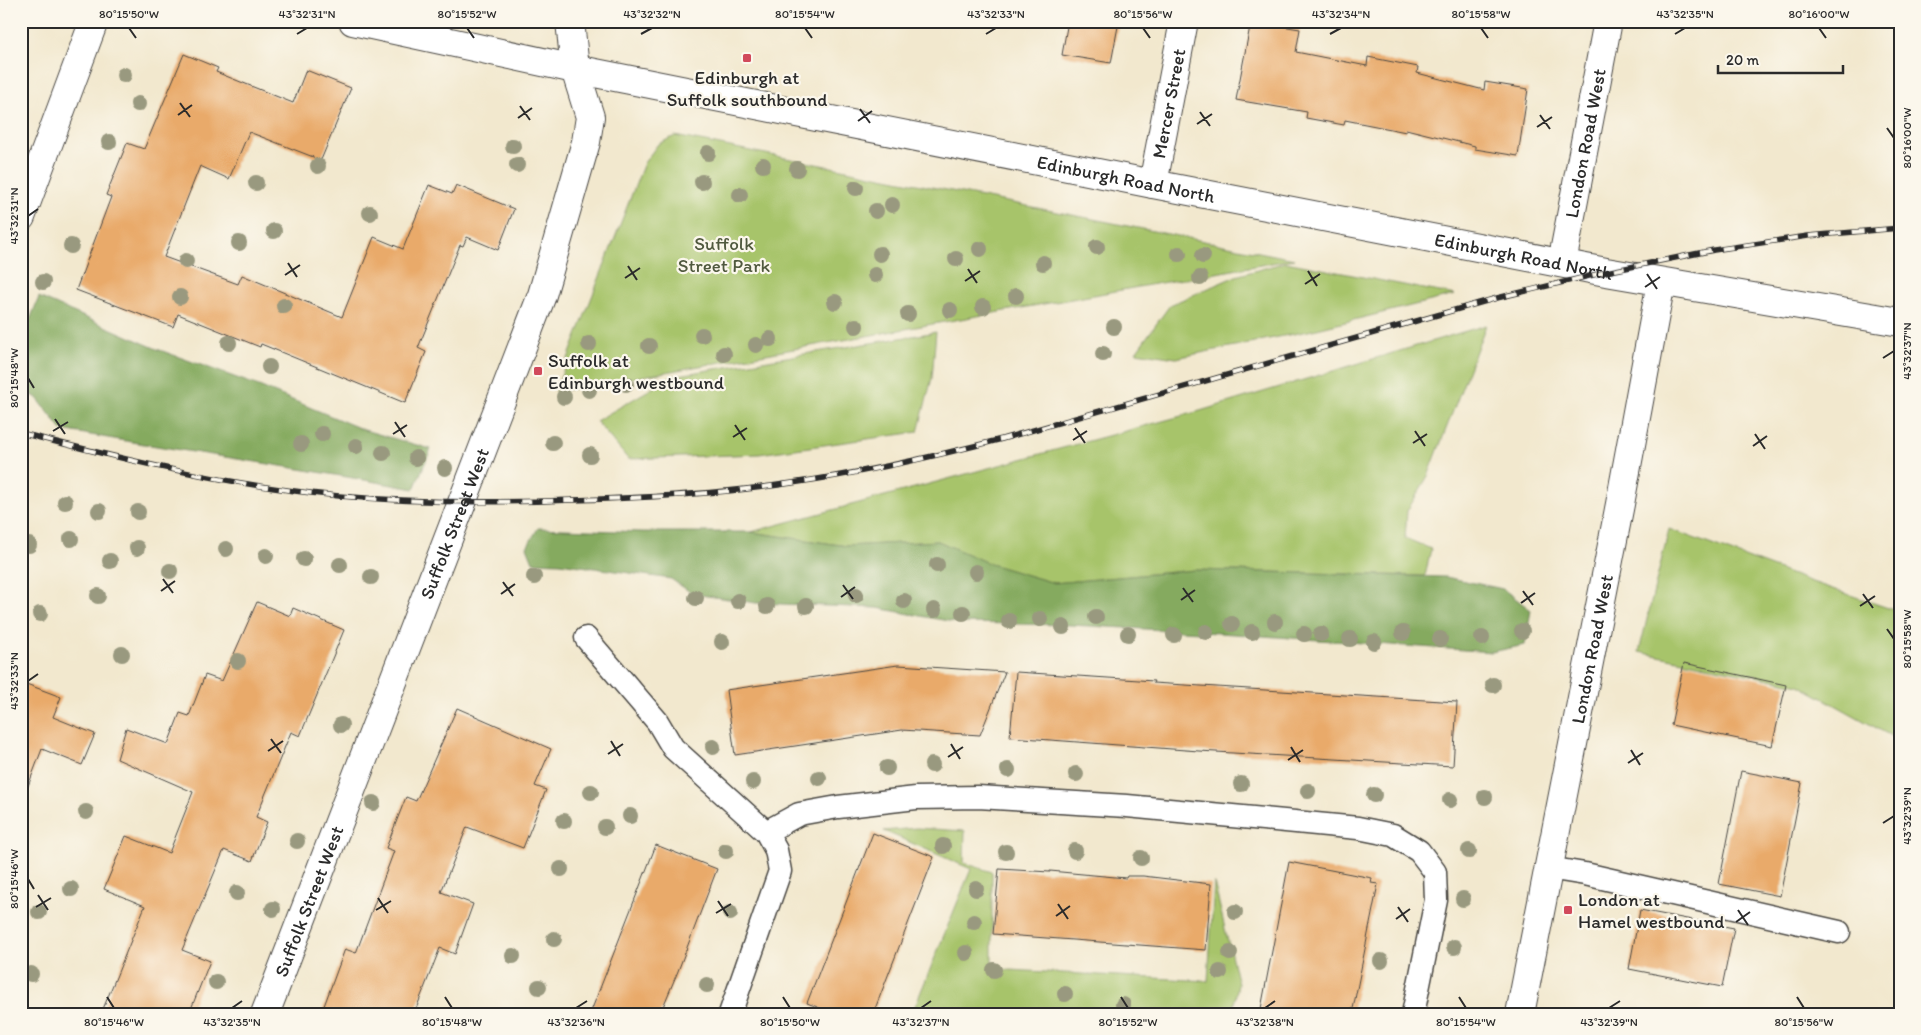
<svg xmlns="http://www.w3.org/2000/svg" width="1921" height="1035" font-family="Itim,sans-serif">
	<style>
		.green { fill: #a7c46b; stroke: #69784b }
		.forest { fill: #85aa5f; stroke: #586a45 }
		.building { fill: #e9aa6a }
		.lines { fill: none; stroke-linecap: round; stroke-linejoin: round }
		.lane-casing { stroke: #494743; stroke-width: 25 }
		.street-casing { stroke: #494743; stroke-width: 30 }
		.secondary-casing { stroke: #494743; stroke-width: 30 }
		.lane { stroke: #fff; stroke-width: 22 }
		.street { stroke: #fff; stroke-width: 28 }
		.secondary { stroke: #fff; stroke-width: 28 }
		.rail-casing { stroke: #2b2b2b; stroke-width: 5.5 }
		.rail { stroke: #fbf7ec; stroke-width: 4; stroke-dasharray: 11; stroke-linecap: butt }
		.tree { fill: #99997f }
		.ticks { fill: none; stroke: #2b2b2b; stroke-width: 2 }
		.poi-dot { fill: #d1495b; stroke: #fbf7ec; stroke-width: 2 }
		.labels { text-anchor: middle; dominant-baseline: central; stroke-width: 4.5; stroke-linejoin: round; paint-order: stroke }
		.poi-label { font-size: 19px; fill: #2b2b2b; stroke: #fbf7ec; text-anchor: start }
		.street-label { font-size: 19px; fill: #2b2b2b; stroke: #fbf7ec }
		.park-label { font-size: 19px; fill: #50593e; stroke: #fbf7ec }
		.neatline { fill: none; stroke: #2b2b2b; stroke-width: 2 }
		.ticks-label { font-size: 12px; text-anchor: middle; fill: #2b2b2b }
	</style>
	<rect width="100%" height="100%" fill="#fbf7ec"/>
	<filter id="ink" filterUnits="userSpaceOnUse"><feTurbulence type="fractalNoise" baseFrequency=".02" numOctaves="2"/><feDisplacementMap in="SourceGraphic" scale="10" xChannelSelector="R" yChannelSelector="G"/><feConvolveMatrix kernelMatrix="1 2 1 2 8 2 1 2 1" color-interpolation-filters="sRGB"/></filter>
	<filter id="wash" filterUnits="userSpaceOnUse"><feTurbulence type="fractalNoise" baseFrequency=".0096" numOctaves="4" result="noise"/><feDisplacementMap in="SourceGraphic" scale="20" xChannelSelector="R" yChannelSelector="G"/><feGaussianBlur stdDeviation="1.12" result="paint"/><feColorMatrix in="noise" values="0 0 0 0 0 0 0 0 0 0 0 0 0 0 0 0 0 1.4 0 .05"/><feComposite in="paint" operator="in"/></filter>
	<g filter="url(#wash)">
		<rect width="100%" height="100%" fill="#f2e8ce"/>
		<path class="green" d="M675,136L1294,259L555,392L644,163L658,144Z
			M1286,262L1455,295L1313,330L1176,358L1136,352L1170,305L1236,276Z
			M1486,325L1428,476L1407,511L1405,538L1431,549L1425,576L1195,570L1054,583L990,564L938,541L847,546L751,532L1200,411Z
			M936,332L932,378L918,432L759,454L628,459L596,421L673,376Z
			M1669,529L1809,581L1900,612V741L1799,685L1639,652Z
			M916,828L965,831L964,863L992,872V969L1208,981L1214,882L1238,984L1232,1014H920L913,1011L971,869L884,831Z"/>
		<path class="forest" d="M39,297L157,349L259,386L364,430L431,449L414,489C297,467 179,451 62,430L37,398L21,388V342Z
			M538,528L642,532H751L847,546L938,541L990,564L1054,583L1195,570L1446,577L1503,589L1531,610L1525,645L1492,652L1219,633L1070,625L959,623L877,608L756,603L693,594L671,579L560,563L533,562L527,547Z"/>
		<g id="blocks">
			<path class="building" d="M1068,21H1119L1111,63L1062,55Z
				M1251,21L1300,29L1296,52L1367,66L1368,57L1418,67L1417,73L1484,90L1485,82L1528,89L1518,156L1475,149V146L1406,129V132L1345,120L1344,125L1306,118L1307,112L1236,100Z
				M184,54L218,68L216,72L293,103L306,70L351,88L321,160L249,132L229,179L200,166L164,257L238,284L242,275L342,317L374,237L403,249L429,185L452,194L456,185L514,209L498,250L467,237L463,246L460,245L418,348L426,352L405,403L261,344L260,347L178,314L173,327L76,290L111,197L106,195L127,143L144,149Z
				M257,602L290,616L293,608L344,630L300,736L291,732L256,817L267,822L252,861L224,850L182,950L210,961L189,1014H101L145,906L104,889L126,836L169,853L193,792L117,759L126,728L168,744L180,713L189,716L205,675L222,681Z
				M1684,663L1786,685L1772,746L1671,725Z
				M898,665L1005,672L980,735L902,730L735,755L726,690Z
				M1016,672L1154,681L1153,683L1457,702L1453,766L1199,751L1010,737Z
				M21,682L61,697L53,717L95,734L82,765L42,749L25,794L21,793Z
				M457,708L551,749L535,786L546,790L523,848L467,827L441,892L473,904L455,954L440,948L414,1014H321L345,949L356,953L394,851L386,848L406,797L416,801Z
				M1741,771L1802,783L1780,896L1719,884Z
				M873,833L934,857L873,1014H835L807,1003Z
				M656,845L717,869L678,971L660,1014H590Z
				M1289,862L1372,878L1371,883L1378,884L1352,1014H1260Z
				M999,869L1050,872V871L1126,878L1127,876H1143L1211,884L1206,950L993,934Z
				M1640,910L1734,928L1722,987L1629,969Z"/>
		</g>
	</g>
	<g filter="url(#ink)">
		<use href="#blocks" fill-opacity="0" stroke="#494743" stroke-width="1"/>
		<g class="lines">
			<g class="lane-casing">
				<path id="lane" d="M586,638L657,721L673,748L766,832L776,850L780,871L730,1014
					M766,832L799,814L838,807L916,798L978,797L1127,806L1358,828L1393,835L1419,851L1435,872L1436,900L1413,1014
					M1548,868L1585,874L1839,932"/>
			</g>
			<g class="street-casing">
				<g id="street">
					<path id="s1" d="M1153,184L1184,21"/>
					<path d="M21,217L94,21"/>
					<path id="s2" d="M1562,263L1608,21"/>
					<path id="s3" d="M265,1014L542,295L586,142L590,117L575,69L570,21"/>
				</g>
			</g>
			<g class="secondary-casing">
				<g id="secondary">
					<path id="s4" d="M353,21L575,69L1153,184L1606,272L1900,322"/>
					<path id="s5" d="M1520,1014L1620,504L1661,282"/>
				</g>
			</g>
			<use href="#lane" class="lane"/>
			<use href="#street" class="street"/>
			<use href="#secondary" class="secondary"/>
			<g class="rail-casing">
				<path id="rail" d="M21,433C126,460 231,486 339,496C417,503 495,503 573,500C646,498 720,494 792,483C863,473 932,457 1002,439L1497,298L1606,272L1714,250L1808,236L1900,228"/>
			</g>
			<use href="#rail" class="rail"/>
		</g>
		<g class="tree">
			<circle cx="124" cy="75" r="8"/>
			<circle cx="138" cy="104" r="8"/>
			<circle cx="109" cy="142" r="8"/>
			<circle cx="513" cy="146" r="8"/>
			<circle cx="708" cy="153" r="8"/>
			<circle cx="517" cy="165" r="8"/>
			<circle cx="763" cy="165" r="8"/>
			<circle cx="318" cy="166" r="8"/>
			<circle cx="797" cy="169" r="8"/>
			<circle cx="702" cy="182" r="8"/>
			<circle cx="256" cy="183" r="8"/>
			<circle cx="856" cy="188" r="8"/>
			<circle cx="740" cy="195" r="8"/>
			<circle cx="892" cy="205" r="8"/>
			<circle cx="876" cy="211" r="8"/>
			<circle cx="370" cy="213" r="8"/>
			<circle cx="274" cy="231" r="8"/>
			<circle cx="239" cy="243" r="8"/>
			<circle cx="71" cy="246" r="8"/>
			<circle cx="1097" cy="247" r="8"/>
			<circle cx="980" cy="249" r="8"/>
			<circle cx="880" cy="254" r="8"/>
			<circle cx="1179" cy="254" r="8"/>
			<circle cx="1203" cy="256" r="8"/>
			<circle cx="956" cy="259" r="8"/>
			<circle cx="186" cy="261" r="8"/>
			<circle cx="1043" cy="263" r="8"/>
			<circle cx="875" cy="275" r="8"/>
			<circle cx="1200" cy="278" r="8"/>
			<circle cx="43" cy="282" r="8"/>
			<circle cx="1016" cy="296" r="8"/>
			<circle cx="180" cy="297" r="8"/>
			<circle cx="835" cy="302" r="8"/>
			<circle cx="284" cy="306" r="8"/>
			<circle cx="983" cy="307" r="8"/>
			<circle cx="950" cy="310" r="8"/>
			<circle cx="908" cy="314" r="8"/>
			<circle cx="856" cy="326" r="8"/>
			<circle cx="1114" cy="327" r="8"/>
			<circle cx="702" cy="335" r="8"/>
			<circle cx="770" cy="339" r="8"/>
			<circle cx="229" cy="343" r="8"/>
			<circle cx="589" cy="344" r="8"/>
			<circle cx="756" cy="345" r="8"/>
			<circle cx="649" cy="346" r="8"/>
			<circle cx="724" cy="354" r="8"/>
			<circle cx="1103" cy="354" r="8"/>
			<circle cx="269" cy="367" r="8"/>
			<circle cx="626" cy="384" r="8"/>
			<circle cx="589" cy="390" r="8"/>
			<circle cx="564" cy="397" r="8"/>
			<circle cx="322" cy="434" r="8"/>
			<circle cx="553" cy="443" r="8"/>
			<circle cx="301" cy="444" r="8"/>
			<circle cx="356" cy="446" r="8"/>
			<circle cx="383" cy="453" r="8"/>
			<circle cx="590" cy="455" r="8"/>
			<circle cx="416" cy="458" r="8"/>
			<circle cx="445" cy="468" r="8"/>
			<circle cx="65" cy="502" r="8"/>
			<circle cx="99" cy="511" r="8"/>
			<circle cx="138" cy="512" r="8"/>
			<circle cx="71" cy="539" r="8"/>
			<circle cx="29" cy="545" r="8"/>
			<circle cx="137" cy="548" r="8"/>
			<circle cx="226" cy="549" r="8"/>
			<circle cx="266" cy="556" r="8"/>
			<circle cx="304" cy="559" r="8"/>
			<circle cx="110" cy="561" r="8"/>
			<circle cx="340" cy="565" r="8"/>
			<circle cx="937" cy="565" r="8"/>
			<circle cx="170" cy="571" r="8"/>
			<circle cx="976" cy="572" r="8"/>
			<circle cx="371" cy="577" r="8"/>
			<circle cx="534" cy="577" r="8"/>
			<circle cx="856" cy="595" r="8"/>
			<circle cx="98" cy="596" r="8"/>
			<circle cx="696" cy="598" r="8"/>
			<circle cx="738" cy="601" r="8"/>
			<circle cx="904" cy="601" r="8"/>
			<circle cx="767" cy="606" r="8"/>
			<circle cx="806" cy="606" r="8"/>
			<circle cx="934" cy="610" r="8"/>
			<circle cx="963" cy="613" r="8"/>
			<circle cx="40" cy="614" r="8"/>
			<circle cx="1096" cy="617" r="8"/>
			<circle cx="1040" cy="619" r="8"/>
			<circle cx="1009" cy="621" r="8"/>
			<circle cx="1275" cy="622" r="8"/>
			<circle cx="1232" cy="624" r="8"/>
			<circle cx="1063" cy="627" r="8"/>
			<circle cx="1522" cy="631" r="8"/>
			<circle cx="1206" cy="632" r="8"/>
			<circle cx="1252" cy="632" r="8"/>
			<circle cx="1403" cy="633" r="8"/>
			<circle cx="1128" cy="634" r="8"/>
			<circle cx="1304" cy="634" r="8"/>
			<circle cx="1321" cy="634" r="8"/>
			<circle cx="1174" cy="635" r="8"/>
			<circle cx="1482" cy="638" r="8"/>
			<circle cx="1350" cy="639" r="8"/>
			<circle cx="1440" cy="639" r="8"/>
			<circle cx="722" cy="642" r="8"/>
			<circle cx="1374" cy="642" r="8"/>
			<circle cx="122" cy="654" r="8"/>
			<circle cx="238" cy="661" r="8"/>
			<circle cx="1493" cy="685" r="8"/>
			<circle cx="341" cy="725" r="8"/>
			<circle cx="713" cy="747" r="8"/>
			<circle cx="932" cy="765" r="8"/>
			<circle cx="887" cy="768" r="8"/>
			<circle cx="1008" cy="770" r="8"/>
			<circle cx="1076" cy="774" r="8"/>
			<circle cx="819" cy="778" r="8"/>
			<circle cx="753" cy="782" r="8"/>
			<circle cx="1241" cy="784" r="8"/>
			<circle cx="1308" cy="791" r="8"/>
			<circle cx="591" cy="792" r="8"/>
			<circle cx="1374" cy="795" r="8"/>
			<circle cx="1485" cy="797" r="8"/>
			<circle cx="1450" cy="800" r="8"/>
			<circle cx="373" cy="803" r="8"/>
			<circle cx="86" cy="812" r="8"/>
			<circle cx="630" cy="816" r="8"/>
			<circle cx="564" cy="821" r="8"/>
			<circle cx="605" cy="827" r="8"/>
			<circle cx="297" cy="841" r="8"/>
			<circle cx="943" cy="846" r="8"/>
			<circle cx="726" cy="851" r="8"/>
			<circle cx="1075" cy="851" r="8"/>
			<circle cx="1469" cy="851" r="8"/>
			<circle cx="1006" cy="852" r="8"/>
			<circle cx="1141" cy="858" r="8"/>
			<circle cx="561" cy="869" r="8"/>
			<circle cx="71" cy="889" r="8"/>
			<circle cx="976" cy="889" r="8"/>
			<circle cx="237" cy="893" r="8"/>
			<circle cx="1463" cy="899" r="8"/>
			<circle cx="273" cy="909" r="8"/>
			<circle cx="39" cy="912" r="8"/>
			<circle cx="1235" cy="912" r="8"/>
			<circle cx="730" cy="913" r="8"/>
			<circle cx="974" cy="922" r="8"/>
			<circle cx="554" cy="939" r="8"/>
			<circle cx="1454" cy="947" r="8"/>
			<circle cx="966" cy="953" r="8"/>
			<circle cx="1230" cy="953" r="8"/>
			<circle cx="513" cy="956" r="8"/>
			<circle cx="1381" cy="961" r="8"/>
			<circle cx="994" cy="970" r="8"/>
			<circle cx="1220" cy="972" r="8"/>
			<circle cx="31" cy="974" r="8"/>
			<circle cx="216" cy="982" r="8"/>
			<circle cx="707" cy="985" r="8"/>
			<circle cx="539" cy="987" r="8"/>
			<circle cx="1065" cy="994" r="8"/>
			<circle cx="1123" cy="1005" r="8"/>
		</g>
	</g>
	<path class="ticks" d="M129,28L136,38M467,28L474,38M805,28L812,38M1143,28L1150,38M1481,28L1488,38M1819,28L1826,38M297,34L307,28M641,34L652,28M986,34L996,28M1330,34L1341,28M1675,34L1685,28M180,103L190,117M520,106L530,120M860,109L870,123M1200,112L1210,126M178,115L192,105M1540,115L1550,129M518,118L532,108M858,121L872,111M1197,124L1212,114M1537,127L1552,117M1887,128L1894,138M28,216L38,209M288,263L297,277M628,266L637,280M968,269L977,283M1308,271L1317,286M1647,274L1657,289M285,275L300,265M625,278L640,268M965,281L980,271M1305,284L1320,274M1645,287L1660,277M1883,358L1894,351M28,378L34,388M55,419L65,434M395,422L405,437M735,425L745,440M1075,428L1085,443M53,431L68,422M1415,431L1425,446M393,434L407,425M1755,434L1765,449M733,437L747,428M1073,440L1087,431M1413,443L1427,434M1753,446L1767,436M163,579L173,593M503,582L513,596M843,585L853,599M1183,588L1193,602M161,591L175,581M1523,591L1533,605M501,594L515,584M1863,594L1873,608M841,597L855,587M1181,600L1195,590M1521,603L1535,593M1860,606L1875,596M1887,629L1894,639M28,681L38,674M271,739L281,753M611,741L620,756M951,744L960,759M1291,747L1300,762M1631,750L1640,765M268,751L283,741M608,754L623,744M948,757L963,747M1288,760L1303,750M1628,763L1643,753M1883,823L1894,816M28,879L34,889M38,895L48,910M378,898L388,913M718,901L728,916M1058,904L1068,919M36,907L51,898M1398,907L1408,922M376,910L391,901M1738,910L1748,925M716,913L731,904M1056,916L1070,906M1396,919L1410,909M1736,922L1750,912M107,997L114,1008M445,997L452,1008M783,997L790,1008M1121,997L1128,1008M1459,997L1466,1008M1797,997L1804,1008M232,1008L242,1001M576,1008L587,1001M921,1008L931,1001M1265,1008L1275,1001M1609,1008L1620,1001"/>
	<g class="poi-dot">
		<rect x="742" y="53" width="10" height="10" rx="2.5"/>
		<rect x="533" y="366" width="10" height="10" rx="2.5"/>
		<rect x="1563" y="905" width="10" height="10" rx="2.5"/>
	</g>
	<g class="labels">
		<g class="poi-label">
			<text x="747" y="77" text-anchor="middle">Edinburgh at<tspan x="747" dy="22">Suffolk southbound</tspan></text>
			<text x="548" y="360">Suffolk at<tspan x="548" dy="22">Edinburgh westbound</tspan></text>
			<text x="1578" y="899">London at<tspan x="1578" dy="22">Hamel westbound</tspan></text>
		</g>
		<g class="street-label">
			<text stroke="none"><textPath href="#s1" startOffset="82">Mercer Street</textPath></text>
			<text stroke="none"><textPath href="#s2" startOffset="122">London Road West</textPath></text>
			<text stroke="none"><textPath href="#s4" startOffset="789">Edinburgh Road North</textPath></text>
			<text stroke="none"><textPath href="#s4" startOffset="1194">Edinburgh Road North</textPath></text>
			<text stroke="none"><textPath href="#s3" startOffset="526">Suffolk Street West</textPath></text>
			<text stroke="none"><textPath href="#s5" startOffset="372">London Road West</textPath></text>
			<text stroke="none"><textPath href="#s3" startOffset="121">Suffolk Street West</textPath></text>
		</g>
		<g class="park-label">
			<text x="724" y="243">Suffolk<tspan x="724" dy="22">Street Park</tspan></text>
		</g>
	</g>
	<rect width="1921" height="1035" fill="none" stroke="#fbf7ec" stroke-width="55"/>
	<path d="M1718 65v8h125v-8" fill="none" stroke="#2b2b2b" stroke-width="2.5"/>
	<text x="1726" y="65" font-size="15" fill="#2b2b2b" stroke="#fbf7ec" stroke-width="4" paint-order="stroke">20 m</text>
	<rect x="28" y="28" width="1866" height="980" class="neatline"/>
	<g class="ticks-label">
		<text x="129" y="18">80°15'50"W</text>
		<text x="307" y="18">43°32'31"N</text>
		<text x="467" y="18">80°15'52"W</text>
		<text x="652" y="18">43°32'32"N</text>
		<text x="805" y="18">80°15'54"W</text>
		<text x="996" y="18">43°32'33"N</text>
		<text x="1143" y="18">80°15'56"W</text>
		<text x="1341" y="18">43°32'34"N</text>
		<text x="1481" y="18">80°15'58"W</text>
		<text x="1685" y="18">43°32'35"N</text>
		<text x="1819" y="18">80°16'00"W</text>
		<text transform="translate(1907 138) rotate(-90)" y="4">80°16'00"W</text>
		<text transform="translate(14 216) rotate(-90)" y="4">43°32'31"N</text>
		<text transform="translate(1907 351) rotate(-90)" y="4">43°32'37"N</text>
		<text transform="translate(14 378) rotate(-90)" y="4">80°15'48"W</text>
		<text transform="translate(1907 639) rotate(-90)" y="4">80°15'58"W</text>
		<text transform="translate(14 681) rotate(-90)" y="4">43°32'33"N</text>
		<text transform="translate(1907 816) rotate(-90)" y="4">43°32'39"N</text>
		<text transform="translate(14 879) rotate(-90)" y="4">80°15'46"W</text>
		<text x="114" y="1026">80°15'46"W</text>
		<text x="232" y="1026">43°32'35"N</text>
		<text x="452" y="1026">80°15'48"W</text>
		<text x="576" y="1026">43°32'36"N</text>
		<text x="790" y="1026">80°15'50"W</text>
		<text x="921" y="1026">43°32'37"N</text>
		<text x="1128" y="1026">80°15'52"W</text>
		<text x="1265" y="1026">43°32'38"N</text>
		<text x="1466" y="1026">80°15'54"W</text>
		<text x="1609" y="1026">43°32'39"N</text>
		<text x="1804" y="1026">80°15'56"W</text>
	</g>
</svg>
